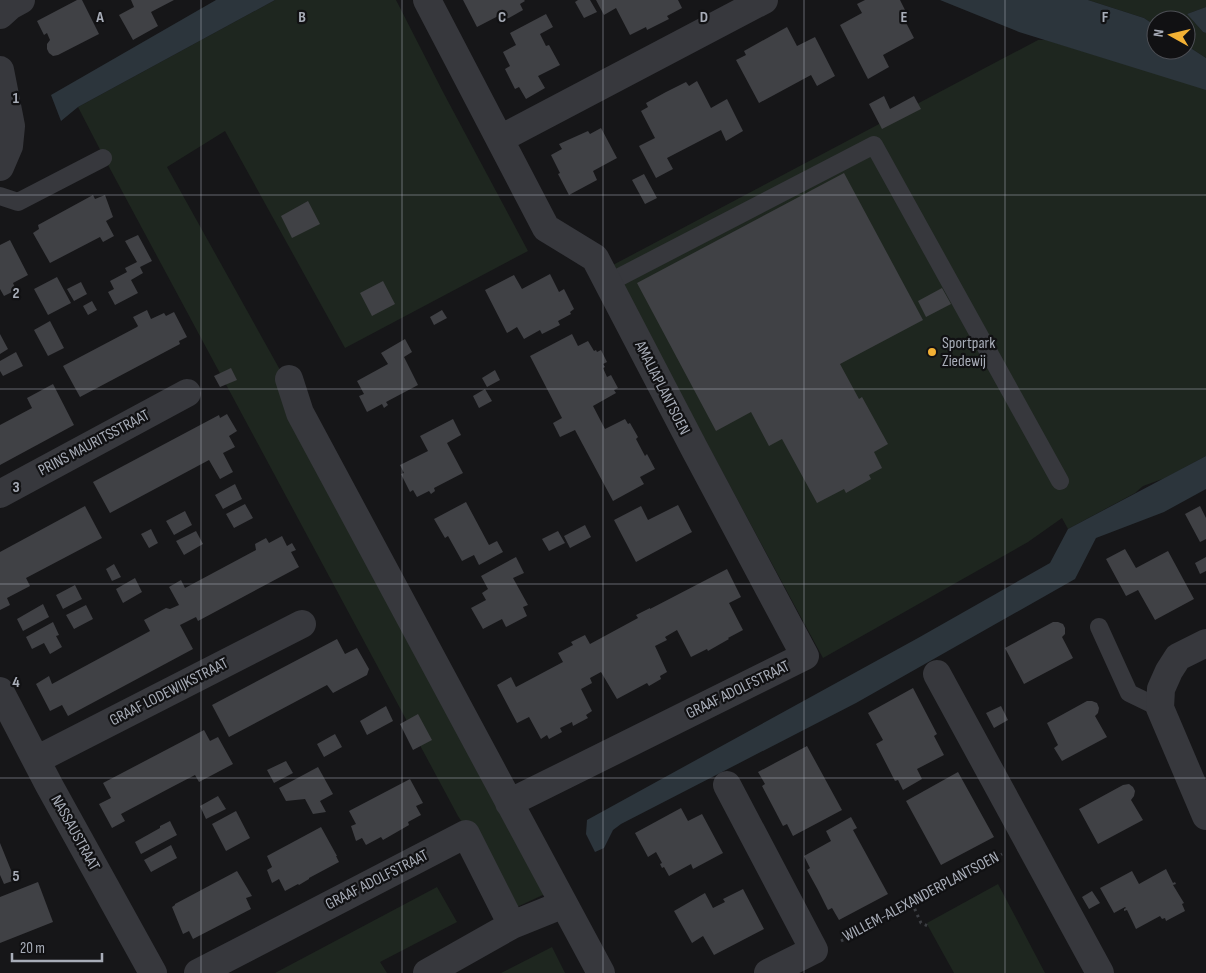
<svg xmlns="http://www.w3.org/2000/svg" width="1206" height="973" font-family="'Sofia Sans Condensed',sans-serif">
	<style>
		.green { fill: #1e261f }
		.water { fill: #2c353c }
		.building { fill: #404145 }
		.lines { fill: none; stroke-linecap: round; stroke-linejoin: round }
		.path { stroke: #3d3f44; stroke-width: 3; stroke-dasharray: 2.5 4; stroke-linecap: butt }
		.service { stroke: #37383d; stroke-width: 18 }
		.minor { stroke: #37383d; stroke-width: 28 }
		.grid { fill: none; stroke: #a8adb8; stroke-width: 1; stroke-opacity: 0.55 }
		.poi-dot { fill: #f2b134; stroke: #111113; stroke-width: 2 }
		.labels { text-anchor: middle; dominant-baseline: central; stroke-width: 4.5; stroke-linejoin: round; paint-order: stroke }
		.poi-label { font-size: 16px; fill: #a8adb8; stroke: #111113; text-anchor: start }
		.street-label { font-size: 16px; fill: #a8adb8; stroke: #111113 }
		.grid-label { font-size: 16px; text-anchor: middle; font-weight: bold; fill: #a8adb8; stroke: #111113; stroke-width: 4.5; stroke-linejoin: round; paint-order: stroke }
	</style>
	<rect width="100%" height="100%" fill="#161618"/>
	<path class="green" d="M275,0H396L443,92L528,251L345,348L225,131L167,167L289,386L547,893L517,907L458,816L108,165L78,107Z
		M1088,0H1206V7L1187,14L1203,32L1206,33V58L1186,45V20H1156V26L1144,18Z
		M1038,40H1046L1206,89V456L1165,478L1143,486L1135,493L1068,529L1062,518L1028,542L823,658L611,266Z
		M998,884L1045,973H954L928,926L927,923Z
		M437,887L457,922L380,962L387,973H275Z
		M552,947L565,973H501Z"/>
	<path class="water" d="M216,0H275L78,107L61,121L51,95Z
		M940,0H1088L1144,18L1156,26V50H1186V45L1206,58V90L1019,32Z
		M1206,7V33L1203,32L1187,14Z
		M1206,456V489L1164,512L1096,538L1075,579L856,703L621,824L613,830L604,848L595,852L586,834L587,820L918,638L1050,563L1068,529Z"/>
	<path class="building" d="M77,0H82L99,34L58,55L53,56L49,53L47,49V44L50,40L47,33L44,35L37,21Z
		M131,0H174L151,12L158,26L133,40L119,15L134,7Z
		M463,0H524L525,1L520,4L523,10L507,19L504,13L477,27Z
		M578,0H590L597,12L584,18L575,2Z
		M596,0H678L682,8L667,16L669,19L647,30L646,27L630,35L616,8L604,15Z
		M865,0H900L907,14L903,17L914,38L883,55L889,67L868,79L840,25L862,13L857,4Z
		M546,14L553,27L540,34L546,46L549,45L560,65L538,76L545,88L526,99L519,87L515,89L505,69L510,66L503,52L516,45L510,33Z
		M787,27L797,46L815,37L835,76L817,86L811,75L759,103L736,60L746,55L744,51Z
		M697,81L711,108L727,99L743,131L726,141L721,130L667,158L673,169L656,178L639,146L655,138L641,111L648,107L646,103L666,92L686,82L689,86Z
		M884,96L890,109L914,96L921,109L882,129L869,104Z
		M601,128L617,158L593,171L597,180L569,195L558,174L560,173L551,155L562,149L559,144L588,131L590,134Z
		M844,173L923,320L840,364L859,399L862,397L888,444L874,452L882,468L869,475L871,479L846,493L844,489L817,503L782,439L769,446L751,412L716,431L637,283Z
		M644,174L657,198L645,204L632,180Z
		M93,195L95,199L105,195L113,217L106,221L114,236L103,242L100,237L50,263L33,233L39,229L38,225Z
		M308,201L320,224L292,238L281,216Z
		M138,235L152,261L140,267L143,273L131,280L138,293L115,305L108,292L114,289L110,281L127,272L125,268L137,262L125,241Z
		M10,240L28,275L13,283L16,290L4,296L0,289V245Z
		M550,274L559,292L564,289L574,309L570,312L571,314L558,321L560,325L542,334L540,330L524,339L517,327L507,333L485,290L514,275L522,289Z
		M57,277L71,303L48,315L34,289Z
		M383,281L395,304L372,316L360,293Z
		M81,282L87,294L74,301L67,289Z
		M942,288L951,304L926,317L918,301Z
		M92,301L97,310L88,315L83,306Z
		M147,310L151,319L164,313L166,316L174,312L187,337L179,341L180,344L80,397L63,366L137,327L138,326L133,317Z
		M442,310L447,318L434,325L430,317Z
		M50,321L64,348L48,356L34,330Z
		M0,334L8,349L0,354Z
		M572,334L578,346L588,341L594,351L596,350L597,352L601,350L607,362L603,364L605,367L603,368L607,377L611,375L618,388L614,390L616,393L593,406L605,429L625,419L628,424L630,423L638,437L636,439L645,456L647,454L655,469L640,477L644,484L613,501L575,430L560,437L553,423L562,418L530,356Z
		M405,339L412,352L404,357L418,385L386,402L388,405L384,408L382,404L367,412L359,396L364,394L357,381L388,364L381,353Z
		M16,352L23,366L3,376L0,371V361Z
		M231,368L237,380L220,387L214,376Z
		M495,370L500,380L487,387L482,378Z
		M53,384L74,425L0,465V425L32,408L27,398Z
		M485,389L492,401L479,408L473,396Z
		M227,414L237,431L229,436L235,447L223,453L233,472L220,479L209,460L110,513L93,482L219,415L220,418Z
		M453,419L461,435L447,443L463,473L434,488L435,491L431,494L429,491L417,497L413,490L410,492L401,474L404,473L400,465L428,451L420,436Z
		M235,484L242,499L223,509L215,495Z
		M466,502L489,545L497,541L503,552L479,565L474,555L462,561L448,536L445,538L434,519Z
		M245,504L253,518L234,528L226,514Z
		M678,505L692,532L636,562L614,520L641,506L648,520Z
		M85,506L102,538L26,578L30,586L7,598L10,605L0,610V552Z
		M1200,506L1206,518V539L1200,542L1185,514Z
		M185,511L192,525L174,535L166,521Z
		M585,525L591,537L570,548L564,536Z
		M151,529L158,543L149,548L141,534Z
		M196,531L203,544L184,555L176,541Z
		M558,531L565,543L549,551L542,539Z
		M282,536L287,546L292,543L296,550L291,552L299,567L198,621L196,617L180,625L193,649L68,716L62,705L50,711L36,684L49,676L52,684L150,631L144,620L166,608L170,609L179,605L169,587L181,580L185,588L256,550L255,544L266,538L269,543Z
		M1125,549L1136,568L1168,551L1194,599L1155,620L1138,590L1126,596L1106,559Z
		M516,557L524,573L513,578L528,605L523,607L527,616L506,627L502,619L483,629L471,608L486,600L482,593L488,589L481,576Z
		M1206,557V571L1200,574L1195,563Z
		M114,564L121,577L112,581L106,569Z
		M727,569L741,597L729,603L743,630L728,638L729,639L708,651L707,649L691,657L677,630L665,637L667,640L655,646L667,672L660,676L661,679L649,686L647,683L617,699L601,672L590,678L592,683L581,689L592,711L586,715L588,718L573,726L572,722L560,728L562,732L549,739L547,735L541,739L529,717L517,723L497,685L511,677L516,687L563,662L558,653L573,645L571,642L585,635L590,644L638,618L636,615L650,608V609Z
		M135,578L142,592L123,603L116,589Z
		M75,585L82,599L63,609L56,595Z
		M43,604L49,617L23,631L17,619Z
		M86,605L93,619L74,629L66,615Z
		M53,622L59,635L56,636L62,647L50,654L44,643L32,649L26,637Z
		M1053,622H1058L1063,624L1065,628V634L1062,637L1073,658L1024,684L1005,648Z
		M337,639L345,654L357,648L369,669L367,675L333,693L327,685L229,737L212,705Z
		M913,688L937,734L934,736L944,755L917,769L922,779L903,790L898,780L895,781L876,744L883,740L868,713Z
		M1087,701H1092L1097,703L1099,708L1098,713L1095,716L1107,737L1062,761L1054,748L1058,745L1047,723Z
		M386,706L393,721L367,735L360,721Z
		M1001,706L1008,720L994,728L986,713Z
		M418,714L432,740L413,750L400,724Z
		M204,730L210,741L218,737L233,764L199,782L195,775L170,788L121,814L125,821L112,828L99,804L111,798L103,783Z
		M335,734L342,747L324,757L317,744Z
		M807,746L842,810L793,836L787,824L783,826L772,805L762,786L765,784L758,772Z
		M286,761L293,773L274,783L267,770Z
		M318,767L333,794L320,801L326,812L313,814L305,799L286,801L279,788Z
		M958,772L994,837L941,865L906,801Z
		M410,779L423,803L416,806L421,815L408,822L409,825L383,840L381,837L366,845L362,838L356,841L351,826L356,824L349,811Z
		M1129,784L1133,787L1135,791L1134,796L1131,800L1143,820L1098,844L1079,809L1123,785Z
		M218,796L226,809L206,819L200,806Z
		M681,808L688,821L702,814L723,853L693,869L691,864L669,876L664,867L662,868L660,864L662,863L656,852L648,857L635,833Z
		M236,811L250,838L226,851L212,824Z
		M851,817L857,828L853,830L888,894L839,920L832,908L828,910L818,890L807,870L810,868L804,856L831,841L826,831Z
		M170,821L177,835L141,854L135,842L160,828V826Z
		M321,827L337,856H336L339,862L309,878V879L299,885L298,884L285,891L279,879L272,883L267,870L272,867L267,856Z
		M0,843L15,880L4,884L0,875Z
		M171,845L177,858L151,872L144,860Z
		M1166,869L1173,883L1175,882L1176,884L1173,885L1184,903L1182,904L1185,911L1166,921L1165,918L1162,919L1160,916L1136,929L1127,910L1124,911V909L1126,908L1125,907L1114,913L1100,888L1132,871L1139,884Z
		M237,871L252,896L246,898L251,909L193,939L189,931L183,934L172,907L175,905V904Z
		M38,882L53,922L0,943V897Z
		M743,889L764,929L714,955L703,936L692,943L674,911L705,893L713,908L725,902L723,899Z
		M1092,891L1100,903L1089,909L1082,897Z"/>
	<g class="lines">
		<path class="path" d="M912,903L921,923L928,926
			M841,941L1002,854"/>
		<path class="service" d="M0,196L18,202L103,158
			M608,283L874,145L1060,481
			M1099,627L1129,693L1160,708"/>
		<path class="minor" d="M427,0L546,228L595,258L694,448L805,656L509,803
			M0,15L10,6L21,0
			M0,70L11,126L9,146L0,167
			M500,139L764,0
			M289,379L300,413L601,973
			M0,494L187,393
			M1206,643L1178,657L1169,671L1161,689L1160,708L1206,816
			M937,674L1100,973
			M0,691L49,785L153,973
			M36,760L302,624
			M727,785L814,950L768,973
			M198,973L466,834L512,925
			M427,973L512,925L564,904"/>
	</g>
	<path class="grid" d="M201,0V973M402,0V973M603,0V973M804,0V973M1005,0V973M0,195H1206M0,389H1206M0,584H1206M0,778H1206"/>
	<circle class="poi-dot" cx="932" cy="352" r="5"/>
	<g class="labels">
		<g class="poi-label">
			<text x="942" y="343">Sportpark<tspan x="942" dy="18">Ziedewij</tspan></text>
		</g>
		<g class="street-label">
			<text transform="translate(662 388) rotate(63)">AMALIAPLANTSOEN</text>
			<text transform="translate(94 443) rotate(-28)">PRINS MAURITSSTRAAT</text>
			<text transform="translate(738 690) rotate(-26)">GRAAF ADOLFSTRAAT</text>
			<text transform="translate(169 692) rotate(-27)">GRAAF LODEWIJKSTRAAT</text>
			<text transform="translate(75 833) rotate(61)">NASSAUSTRAAT</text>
			<text transform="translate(377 880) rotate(-27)">GRAAF ADOLFSTRAAT</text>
			<text transform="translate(921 897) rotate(-28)">WILLEM-ALEXANDERPLANTSOEN</text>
		</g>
	</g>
	<g class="grid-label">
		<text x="100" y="22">A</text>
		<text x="302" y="22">B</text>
		<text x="502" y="22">C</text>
		<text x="704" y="22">D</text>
		<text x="904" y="22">E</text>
		<text x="1105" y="22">F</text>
		<text x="16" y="103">1</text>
		<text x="16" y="298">2</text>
		<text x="16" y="492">3</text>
		<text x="16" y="687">4</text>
		<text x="16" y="881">5</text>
	</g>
	<g transform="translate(1171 35) rotate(278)"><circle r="24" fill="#111113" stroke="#4d4f55"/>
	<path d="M0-4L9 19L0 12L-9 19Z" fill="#f2b134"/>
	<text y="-8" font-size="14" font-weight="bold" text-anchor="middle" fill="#a8adb8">N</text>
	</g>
	<path d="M12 953v8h90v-8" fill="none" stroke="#a8adb8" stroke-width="2.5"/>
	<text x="20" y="953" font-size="15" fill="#a8adb8" stroke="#111113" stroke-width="4" paint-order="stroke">20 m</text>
</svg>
